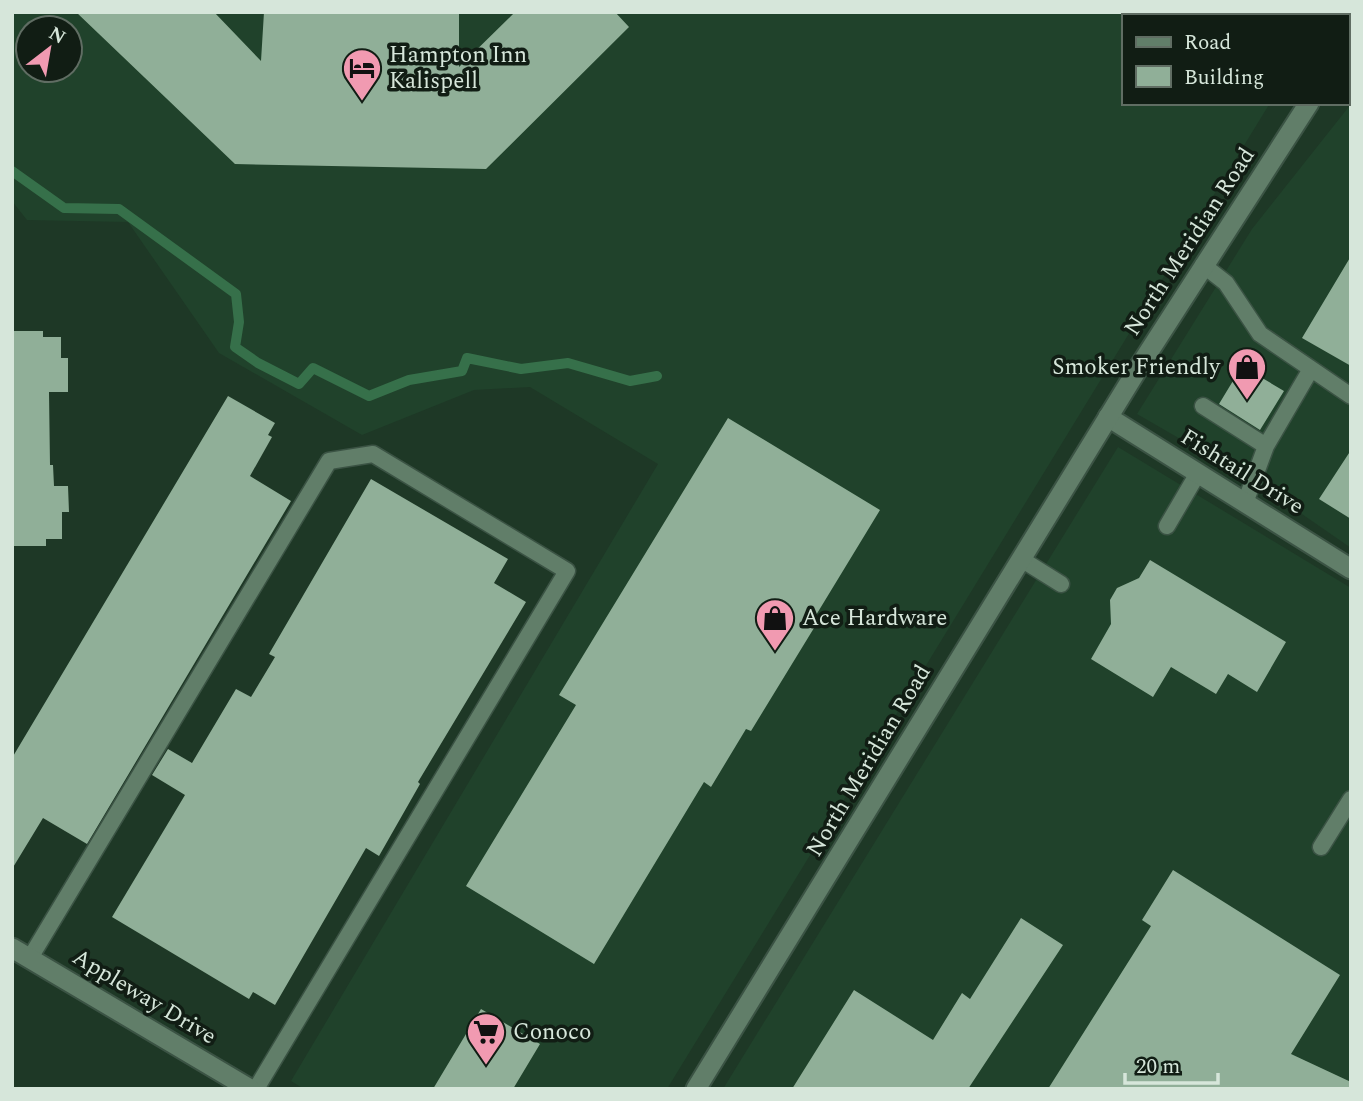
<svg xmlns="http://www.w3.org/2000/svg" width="1363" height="1101" font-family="Spectral,serif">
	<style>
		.built { fill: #20422b; fill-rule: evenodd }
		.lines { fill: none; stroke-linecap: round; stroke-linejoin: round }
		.stream { stroke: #36704a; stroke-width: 10 }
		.building { fill: #90af98 }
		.service-casing { stroke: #3b5344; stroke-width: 19 }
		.minor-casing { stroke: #3b5344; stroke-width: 23 }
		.tertiary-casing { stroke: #3b5344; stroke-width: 23 }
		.service { stroke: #617e69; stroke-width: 16 }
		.minor { stroke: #617e69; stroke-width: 19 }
		.tertiary { stroke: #617e69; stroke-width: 19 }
		.labels { text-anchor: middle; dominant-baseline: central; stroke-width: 7; stroke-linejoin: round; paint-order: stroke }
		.poi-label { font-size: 23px; fill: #d6e6da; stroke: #111d14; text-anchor: start }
		.street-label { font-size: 23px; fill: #d6e6da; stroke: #111d14 }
	</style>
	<rect width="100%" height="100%" fill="#1e3826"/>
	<path class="built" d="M12,12H1326L1324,16H1123V103H1270L667,1089H304L291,1081L658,464L530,387L474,390L362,435L219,353L128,222L27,220L12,201ZM28,28H70V70H28Z
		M1351,104V548L1260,485L1137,414L1252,229Z
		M1118,447L1351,588V1089H723Z"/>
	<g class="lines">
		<path class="stream" d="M12,171L64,208L119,209L236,294L239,322L235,347L258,363L299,384L313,368L369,396L409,380L462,371L467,358L521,369L568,363L630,381L657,376"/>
	</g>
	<path class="building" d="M76,12H214L261,61L264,12H459V67L515,12H615L629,27L486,169L235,164Z
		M1351,256V366L1302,338Z
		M12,331H43V337H61V358H68V392H49L50,465H53L54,486H68L69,512H62V539H46V546H12Z
		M1242,366L1284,391L1260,430L1219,404Z
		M228,396L275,423L268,435L272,437L250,476L291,501L87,844L43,818L12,869V758Z
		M728,418L880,510L810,625L814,628L751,731L746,729L711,787L704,782L594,964L466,886L576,705L559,695Z
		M1351,450V519L1319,499Z
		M371,479L508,559L494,583L526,602L418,782L420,784L379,856L366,848L275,1005L253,992L249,999L112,917L185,795L152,775L168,749L192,763L236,689L251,697L275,657L269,654Z
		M1150,560L1286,642L1257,692L1228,674L1216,694L1171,667L1153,697L1091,659L1111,624L1110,600L1117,588L1139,578Z
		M1173,870L1340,975L1291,1054L1351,1082V1089H1048L1151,926L1142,920Z
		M1021,918L1063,945L968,1089H792L854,990L933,1040L962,993L970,999Z
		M481,1009L540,1044L513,1089H433Z"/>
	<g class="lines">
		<g class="service-casing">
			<path id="service" d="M1347,62H1351
				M1203,265L1226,283L1260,334L1351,396
				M1203,406L1266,446
				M1245,503L1266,446L1311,369
				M1167,526L1198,473
				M1021,559L1061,584
				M1321,847L1351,799
				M30,958L329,461L373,454L567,571L256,1089"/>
		</g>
		<g class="minor-casing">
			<path id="minor" d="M1108,417L1351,569
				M12,948L250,1089"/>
		</g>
		<g class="tertiary-casing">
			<path id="tertiary" d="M1347,45L1351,39
				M696,1089L1139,367L1309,103"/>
		</g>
		<use href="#service" class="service"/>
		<use href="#minor" class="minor"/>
		<use href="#tertiary" class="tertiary"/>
	</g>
	<defs>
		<g id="hotel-pin" transform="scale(2.0125)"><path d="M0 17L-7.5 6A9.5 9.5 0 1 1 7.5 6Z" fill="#f19ab1" stroke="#111d14"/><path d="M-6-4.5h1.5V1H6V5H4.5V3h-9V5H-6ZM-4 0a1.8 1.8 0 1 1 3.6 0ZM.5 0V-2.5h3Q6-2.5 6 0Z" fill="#111"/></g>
		<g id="shop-pin" transform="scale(2.0125)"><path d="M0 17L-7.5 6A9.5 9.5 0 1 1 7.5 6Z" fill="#f19ab1" stroke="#111d14"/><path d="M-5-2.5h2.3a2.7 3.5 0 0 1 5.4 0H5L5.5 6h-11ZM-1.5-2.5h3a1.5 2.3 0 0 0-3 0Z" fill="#111"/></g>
		<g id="supermarket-pin" transform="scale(2.0125)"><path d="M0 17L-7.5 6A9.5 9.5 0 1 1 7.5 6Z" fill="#f19ab1" stroke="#111d14"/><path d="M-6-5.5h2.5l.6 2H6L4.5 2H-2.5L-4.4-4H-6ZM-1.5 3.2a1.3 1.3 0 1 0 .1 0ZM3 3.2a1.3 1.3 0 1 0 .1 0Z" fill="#111"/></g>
	</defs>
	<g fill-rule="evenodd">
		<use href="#hotel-pin" x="362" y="68"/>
		<use href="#shop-pin" x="1247" y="367"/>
		<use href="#shop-pin" x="775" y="618"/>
		<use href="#supermarket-pin" x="486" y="1032"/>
	</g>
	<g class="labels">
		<g class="poi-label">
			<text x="389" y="55">Hampton Inn<tspan x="389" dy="26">Kalispell</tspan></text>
			<text x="1220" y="367" text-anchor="end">Smoker Friendly</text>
			<text x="802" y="618">Ace Hardware</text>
			<text x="513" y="1032">Conoco</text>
		</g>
		<g class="street-label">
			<text transform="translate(1190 242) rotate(-57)">North Meridian Road</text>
			<text transform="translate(1242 472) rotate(32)">Fishtail Drive</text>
			<text transform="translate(869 761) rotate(-59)">North Meridian Road</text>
			<text transform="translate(144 997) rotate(31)">Appleway Drive</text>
		</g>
	</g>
	<rect width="1363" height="1101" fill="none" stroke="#d6e6da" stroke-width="28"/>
	<rect x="1122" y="14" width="228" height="91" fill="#111d14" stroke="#606d63" stroke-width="2"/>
	<rect x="1136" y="37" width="35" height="10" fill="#617e69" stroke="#606d63" stroke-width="2"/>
	<text x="1184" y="49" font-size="21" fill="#d6e6da">Road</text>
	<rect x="1136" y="66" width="35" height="21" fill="#90af98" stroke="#606d63" stroke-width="2"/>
	<text x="1184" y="84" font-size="21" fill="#d6e6da">Building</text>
	<g transform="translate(49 49) rotate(31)"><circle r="33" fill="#111d14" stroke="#606d63" stroke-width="2"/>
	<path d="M0-5L12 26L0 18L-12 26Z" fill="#f19ab1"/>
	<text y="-10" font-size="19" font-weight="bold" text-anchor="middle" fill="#d6e6da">N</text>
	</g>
	<path d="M1125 1073v10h93v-10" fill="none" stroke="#d6e6da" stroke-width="3.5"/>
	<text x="1136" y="1073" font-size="21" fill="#d6e6da" stroke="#111d14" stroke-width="5" paint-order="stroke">20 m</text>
</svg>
